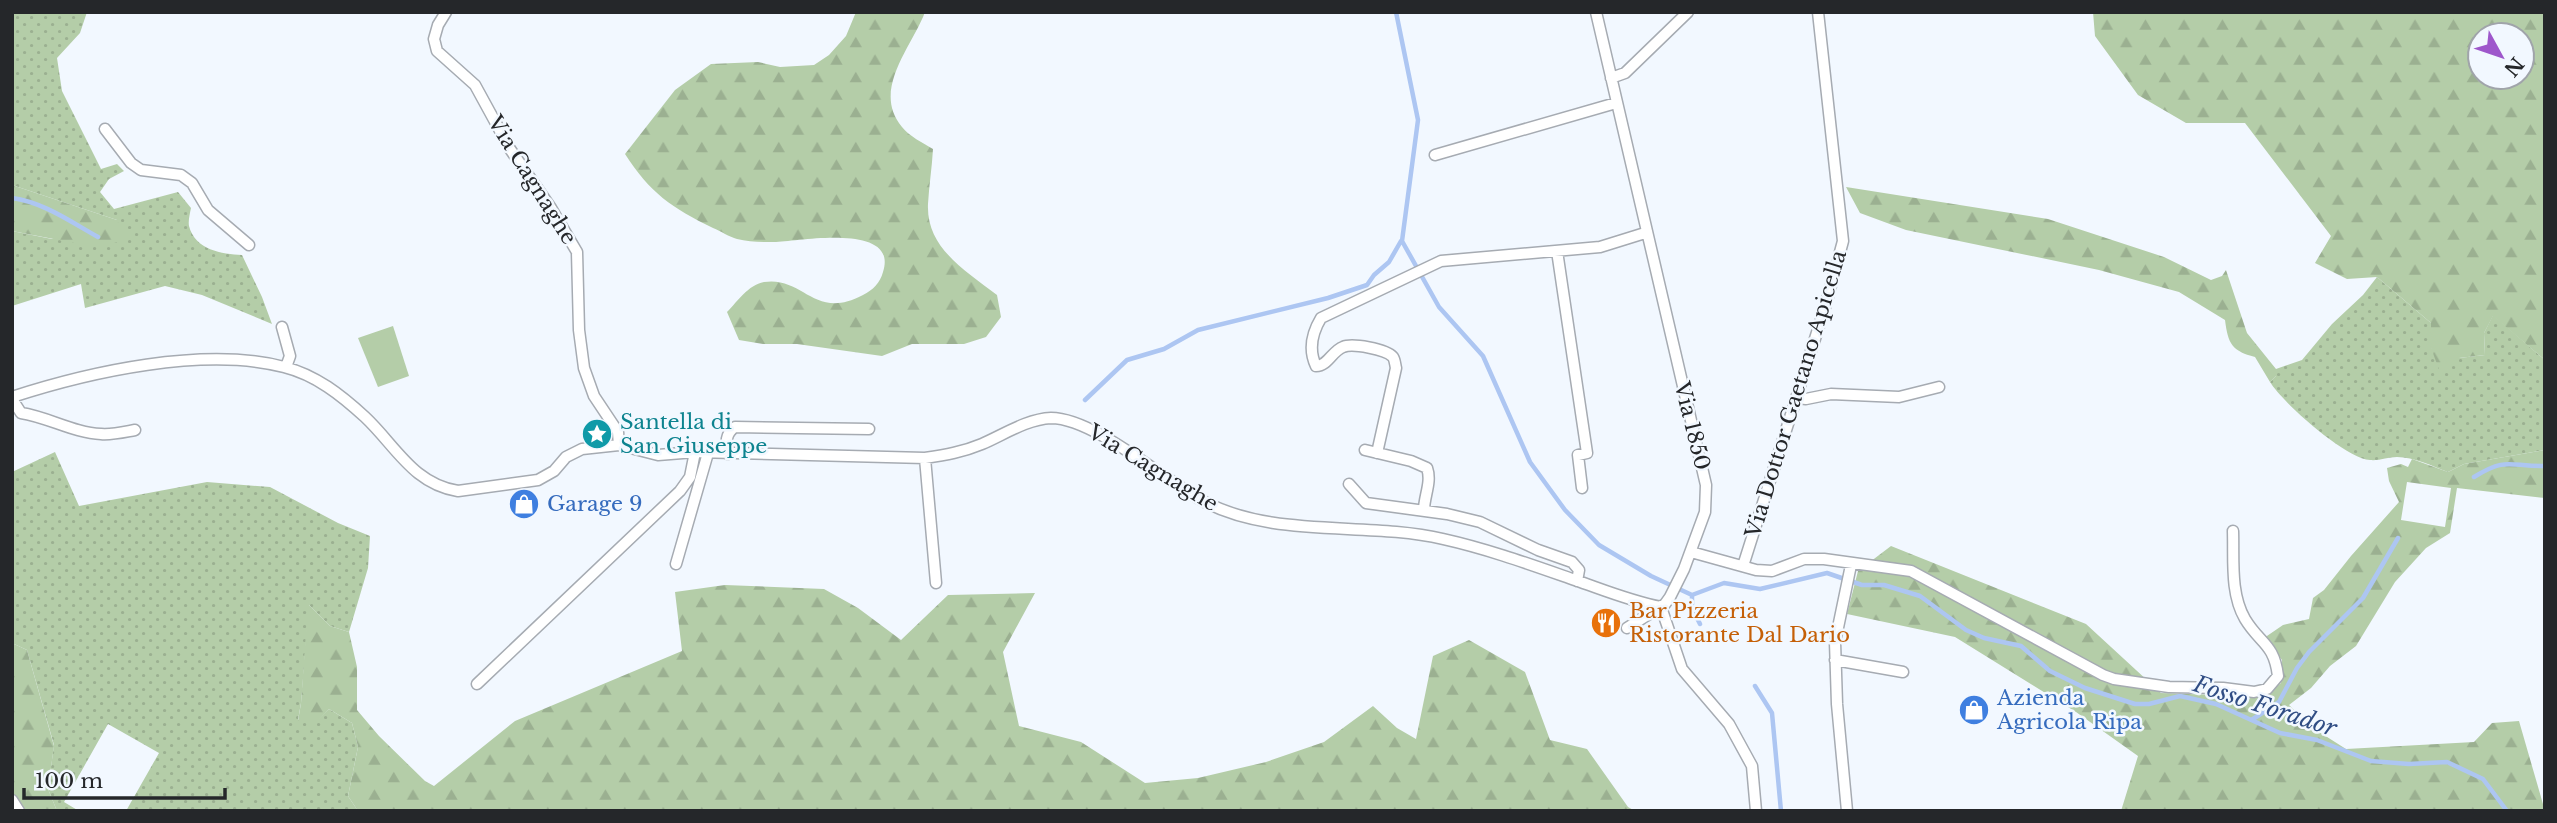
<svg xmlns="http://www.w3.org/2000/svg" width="2557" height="823" font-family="'Libre Baskerville',serif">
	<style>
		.grass { fill: url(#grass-dots) }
		.forest { fill: url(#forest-firs); fill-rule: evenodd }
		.pitch { fill: #b4cda8 }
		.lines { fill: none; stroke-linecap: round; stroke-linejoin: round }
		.stream { stroke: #adc6f2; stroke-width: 4.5 }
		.street-casing { stroke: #a6abb2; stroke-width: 13 }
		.street { stroke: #fff; stroke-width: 10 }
		.labels { text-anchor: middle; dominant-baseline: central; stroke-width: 5; stroke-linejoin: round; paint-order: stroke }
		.street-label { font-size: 21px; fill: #25272a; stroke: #f2f8ff }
		.culture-label { font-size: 21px; fill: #0d838f; stroke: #f2f8ff; text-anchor: start }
		.shop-label { font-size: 21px; fill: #366cbe; stroke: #f2f8ff; text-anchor: start }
		.food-label { font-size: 21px; fill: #c56008; stroke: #f2f8ff; text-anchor: start }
		.water-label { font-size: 23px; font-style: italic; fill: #304d84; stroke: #f2f8ff }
	</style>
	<defs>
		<pattern id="grass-dots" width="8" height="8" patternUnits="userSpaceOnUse" patternTransform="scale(1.75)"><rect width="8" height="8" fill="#b4cda8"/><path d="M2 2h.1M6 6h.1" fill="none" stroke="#9bb091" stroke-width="1.8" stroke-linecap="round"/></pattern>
		<pattern id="forest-firs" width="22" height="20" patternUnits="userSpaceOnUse" patternTransform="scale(1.75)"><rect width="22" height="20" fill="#b4cda8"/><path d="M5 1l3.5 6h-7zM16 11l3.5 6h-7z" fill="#9bb091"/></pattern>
	</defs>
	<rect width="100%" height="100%" fill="#f2f8ff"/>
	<path class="grass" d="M12,12H87L80,33L57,58L62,91L101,169L117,164L124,171L109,179L100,192L114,209L178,192L191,208C190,213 188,221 189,226C195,250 222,254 242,255L262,297L272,324L202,295L165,286L85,308L81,284L12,306V231L52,239L117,220L12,185Z
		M2377,277L2431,323V348L2459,358L2485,355L2484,333L2493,315L2545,360V450L2464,464L2448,472C2432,466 2414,457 2397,457C2388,457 2379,461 2370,460C2345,458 2283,403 2270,382L2276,376V369L2302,360L2332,324L2363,295Z
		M55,452L79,506L207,482L270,487L338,523L370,536L368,568L349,632L330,626L309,605L301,703L298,720L316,721L329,709L352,723L358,747L348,796L358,811H126L159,753L108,724L64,802L79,811H57L48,789L54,745L27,650L12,643V472Z"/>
	<path class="forest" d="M856,12H925C912,47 871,90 902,127C909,136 923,143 933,149C932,167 929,186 928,204C926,248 966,271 997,295L1001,317L986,337L964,344H912L882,356L797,344H763L739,340L727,312C738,301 748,285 764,282C804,276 814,321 863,295C873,290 880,283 883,272C899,222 799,241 774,242C763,242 748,242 737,239C729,237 721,231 713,228C672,208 650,193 625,154L675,90L711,64L758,62L780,67L814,65L829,55L846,36Z
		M2093,12H2545V360L2493,316L2484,333L2485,355L2459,358L2440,372L2431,348V323L2377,277L2347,279L2315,263L2331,236L2245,123H2186L2138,95L2095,36ZM2522,35V77H2480V35Z
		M12,185L117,220L128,240L95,247L12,231Z
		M1846,187L2048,219L2164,257L2211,280L2222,276L2226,270L2247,333L2276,369V376L2270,382L2255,357C2232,351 2228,344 2225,320L2179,292L2099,270L1906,230L1860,213Z
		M2545,450V498L2457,488L2450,533L2426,548L2395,582L2356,646L2330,666L2311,688L2289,705L2313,728L2346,749L2474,742L2492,723L2519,721L2545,811H2121L2138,756L2076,712L1955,637L1847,614L1858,571L1891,546L2086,624L2161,693L2219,695L2247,699L2268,693L2281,683L2282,660L2264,638L2283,625L2309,619L2313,598L2324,590L2351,556L2399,502L2389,481L2387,468L2401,464L2408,467L2412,459L2448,472L2464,464ZM2407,482L2451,488L2445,527L2401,520Z
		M725,585L824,589L858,608L901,640L948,595L1035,593L1003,652L1019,726L1081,742L1145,783L1198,778L1266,762L1324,742L1373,706L1397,728L1416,739L1433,656L1469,640L1525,672L1550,740L1587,749L1628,807L1635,811H358L348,796L358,747L352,723L329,709L316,722L298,721L301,703L308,604L330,626L349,632L357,667V710L379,736L425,781L434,786L515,721L682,651L675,592Z
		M12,643L27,650L54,746L48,789L57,811H12Z"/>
	<path class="pitch" d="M393,326L409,376L378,387L358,338Z"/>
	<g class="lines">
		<path class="stream" d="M1396,12L1418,120L1402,241L1439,307L1483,356L1530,462L1565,510L1599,545L1651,576L1692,595V608L1700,624
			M12,198C43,202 71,222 98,237
			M1085,400L1127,360L1164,349L1198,330L1328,298L1367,285L1374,275L1389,262L1401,241
			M2474,477C2508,456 2510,467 2545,466
			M1692,595L1724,583L1760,589L1827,573L1862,585H1884L1920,596L1966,630L1984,638L2021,646L2050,671L2085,688L2135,704H2149L2180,696L2216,704L2280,733L2317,740L2371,761L2409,764L2447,762L2483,779L2507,811
			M1755,686L1772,713L1781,811
			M2253,719L2279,702L2297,668L2309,652L2363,598L2398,538"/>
		<g class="street-casing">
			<path id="street" d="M446,12L438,25L434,39L437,51L475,85L510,149L551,208L577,252L579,330L584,368L594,396L618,432L619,445
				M1596,12L1706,485L1705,512L1684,569L1670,597L1665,604L1627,628
				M1611,78L1625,73L1688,12
				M105,129L131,163L141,170L181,175L192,183L208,210L249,245
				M1435,155L1616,103
				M1557,251L1587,453L1578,455L1582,488
				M282,327L290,356L286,367
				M12,397C89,372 204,346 284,367C316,375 341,395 365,417C395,445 413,484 458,491L538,480L554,471L566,457L582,449L619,445L658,455L695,452L925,458C945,455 963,452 982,444C1003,435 1027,419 1051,418C1094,418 1164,480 1203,501C1274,539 1366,521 1443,539C1488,549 1532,565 1575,580C1604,590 1630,601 1661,607
				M1797,398L1806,399L1831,394L1899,397L1939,387
				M12,399L21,413C48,417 74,433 101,434C112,435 124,432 135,430
				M1365,450L1411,461L1427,468C1432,482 1424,496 1424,510
				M1377,453L1396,368C1395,364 1395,360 1393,357C1386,349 1352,343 1343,347C1332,351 1328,366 1316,366C1308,349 1312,333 1321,318L1441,261L1600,247L1645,233
				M728,454C726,442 725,434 735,427L869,429
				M925,458L936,583
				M1349,484L1366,503L1447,514L1480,522L1538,550L1572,562L1579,570L1577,581
				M1691,552L1756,570L1772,571L1804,559H1824L1911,571L2103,675L2114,679L2169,687L2223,688L2254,692L2267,689L2278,676C2274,643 2260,644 2245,619C2230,593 2234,560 2233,531
				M676,564L708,453
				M1743,566L1826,304L1843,241L1818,12
				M1661,607L1682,669L1729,724L1752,766L1756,811
				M1835,660L1903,672
				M477,684L680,491L690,477L695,452
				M12,800L19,811
				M1847,811L1837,704L1835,642L1851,565"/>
		</g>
		<use href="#street" class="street"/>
	</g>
	<defs>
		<g id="sight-disc" transform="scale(1.575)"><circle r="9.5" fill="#0f9aa8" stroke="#f2f8ff"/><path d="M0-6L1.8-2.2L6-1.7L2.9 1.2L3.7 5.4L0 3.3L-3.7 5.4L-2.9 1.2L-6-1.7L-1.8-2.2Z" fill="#fff"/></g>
		<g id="shop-disc" transform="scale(1.575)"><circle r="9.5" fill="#3f7fe0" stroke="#f2f8ff"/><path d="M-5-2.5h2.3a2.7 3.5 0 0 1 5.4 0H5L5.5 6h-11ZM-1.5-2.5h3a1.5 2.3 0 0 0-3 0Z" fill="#fff"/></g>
		<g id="restaurant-disc" transform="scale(1.575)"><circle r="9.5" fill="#e8710a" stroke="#f2f8ff"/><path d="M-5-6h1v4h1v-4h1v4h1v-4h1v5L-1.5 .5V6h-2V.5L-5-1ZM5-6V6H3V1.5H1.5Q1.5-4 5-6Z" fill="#fff"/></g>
	</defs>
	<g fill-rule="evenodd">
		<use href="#sight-disc" x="597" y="434"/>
		<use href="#shop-disc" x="524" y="504"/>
		<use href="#restaurant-disc" x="1606" y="623"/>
		<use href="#shop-disc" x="1974" y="710"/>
	</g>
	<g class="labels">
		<g class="street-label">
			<text transform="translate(532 180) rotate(58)">Via Cagnaghe</text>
			<text transform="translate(1796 394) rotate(-73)">Via Dottor Gaetano Apicella</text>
			<text transform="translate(1692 426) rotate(76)">Via 1850</text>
			<text transform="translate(1153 468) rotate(31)">Via Cagnaghe</text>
		</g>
		<g class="culture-label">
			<text x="620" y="422">Santella di<tspan x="620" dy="24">San Giuseppe</tspan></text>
		</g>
		<g class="shop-label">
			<text x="547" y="504">Garage 9</text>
			<text x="1997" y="698">Azienda<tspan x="1997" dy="24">Agricola Ripa</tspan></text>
		</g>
		<g class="food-label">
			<text x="1629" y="611">Bar Pizzeria<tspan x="1629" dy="24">Ristorante Dal Dario</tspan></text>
		</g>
		<g class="water-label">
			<text transform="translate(2265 706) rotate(18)">Fosso Forador</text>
		</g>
	</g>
	<rect width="2557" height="823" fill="none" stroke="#25272a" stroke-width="28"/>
	<g transform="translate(2501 56) rotate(130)"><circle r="33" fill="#f2f8ff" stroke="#a0a4aa" stroke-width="2"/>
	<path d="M0-5L12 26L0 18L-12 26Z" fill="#9e57cb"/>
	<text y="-10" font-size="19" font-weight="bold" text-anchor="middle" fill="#25272a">N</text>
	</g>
	<path d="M24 788v10h201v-10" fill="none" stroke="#25272a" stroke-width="3.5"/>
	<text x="35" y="788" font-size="21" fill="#25272a" stroke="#f2f8ff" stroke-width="5" paint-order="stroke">100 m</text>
</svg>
